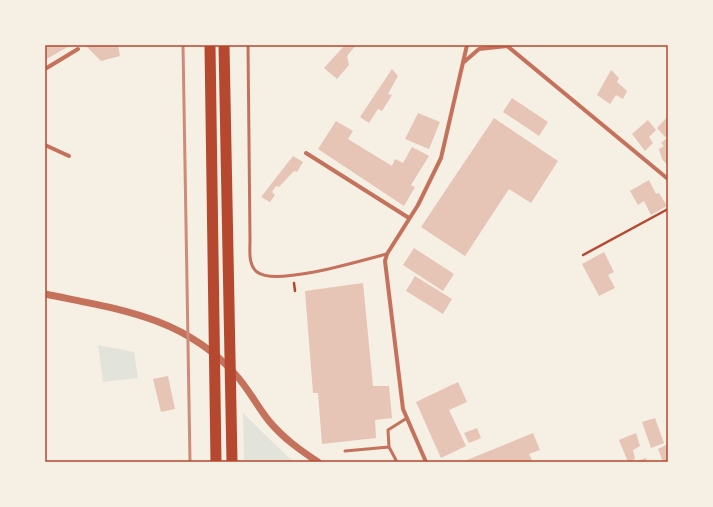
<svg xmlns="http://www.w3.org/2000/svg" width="713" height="507" font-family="'Noto Sans',sans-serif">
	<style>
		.green { fill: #e2e4dc }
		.building { fill: #e6c5b7 }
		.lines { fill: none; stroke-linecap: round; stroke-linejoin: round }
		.path { stroke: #b5482f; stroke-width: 2.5 }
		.service { stroke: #c5725c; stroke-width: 3 }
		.minor { stroke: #c5725c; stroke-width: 4 }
		.tertiary { stroke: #c5725c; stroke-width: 7 }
		.trunk { stroke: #b5482f; stroke-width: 11 }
		.rail { stroke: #cf8b77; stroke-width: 3 }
		.neatline { fill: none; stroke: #b5482f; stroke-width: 1.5 }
	</style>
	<rect width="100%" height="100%" fill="#f6efe4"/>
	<path class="green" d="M98,345L134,352L138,378L103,382Z
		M243,413L288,457L297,462H244Z"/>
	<path class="building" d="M50,45H71L45,60V48Z
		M90,45H118L120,56L101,61L86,46Z
		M345,45H356L347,56L349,65L337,79L324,68Z
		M392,69L398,76L388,94L392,95L382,111L378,109L369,123L360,117Z
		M611,70L619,78L617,82L627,91L623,99L616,95L610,104L597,95Z
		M512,98L548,122L539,136L503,112Z
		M418,113L440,122L429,149L405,139Z
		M668,116V135L665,137L657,128Z
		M494,118L558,161L531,203L509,189L465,256L421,227Z
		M648,120L656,130L649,137L653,143L645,151L632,134Z
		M336,121L353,131L348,139L392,166L395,159L403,163L412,147L429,156L411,185L415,187L404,206L318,149Z
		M668,137V166L662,159L659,149L664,146L661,143Z
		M293,156L303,162L297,172L294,171L279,187L276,186L272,192L275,195L270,202L261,197Z
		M649,180L656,194L659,193L667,206L651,215L644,201L638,205L630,191Z
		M414,248L454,274L443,291L403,265Z
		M604,252L614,272L608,275L615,288L599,296L582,264Z
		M415,276L452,299L443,314L406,291Z
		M363,283L373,386H389L392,418L375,420L376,438L322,444L318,393H313L305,291Z
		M168,376L175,409L161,412L153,379Z
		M458,382L467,402L449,410L466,446L441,458L416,402Z
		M655,418L664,443L651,448L642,422Z
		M477,428L481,438L469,443L464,433Z
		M533,433L540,450L529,454L533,462H462Z
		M636,433L640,446L633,450L635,458L632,462H628L619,440Z
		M668,444V462H663L658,449Z
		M646,458L647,462H634Z"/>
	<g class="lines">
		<path class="path" d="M583,255L668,209
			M294,283L295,291"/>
		<path class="service" d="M248,45L250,240C250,251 248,265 257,272C276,287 362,260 387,254
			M345,451L389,447
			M397,462L389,447L388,430L407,418"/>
		<path class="minor" d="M506,45L668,179
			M464,62L479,49L507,46
			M45,69L78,49
			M45,145L69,156
			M306,153L409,218
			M426,462L403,409L385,261L387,254L418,205L441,158L467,45"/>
		<path class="tertiary" d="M45,294C117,309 183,316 235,374C248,388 257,406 269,421C283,438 300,450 318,462"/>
		<path class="trunk" d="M210,45L216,462
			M224,45L232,462"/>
		<path class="rail" d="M183,45L190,462"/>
	</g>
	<rect width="713" height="507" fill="none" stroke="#f6efe4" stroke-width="92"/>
	<rect x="46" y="46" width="621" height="415" class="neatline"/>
</svg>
